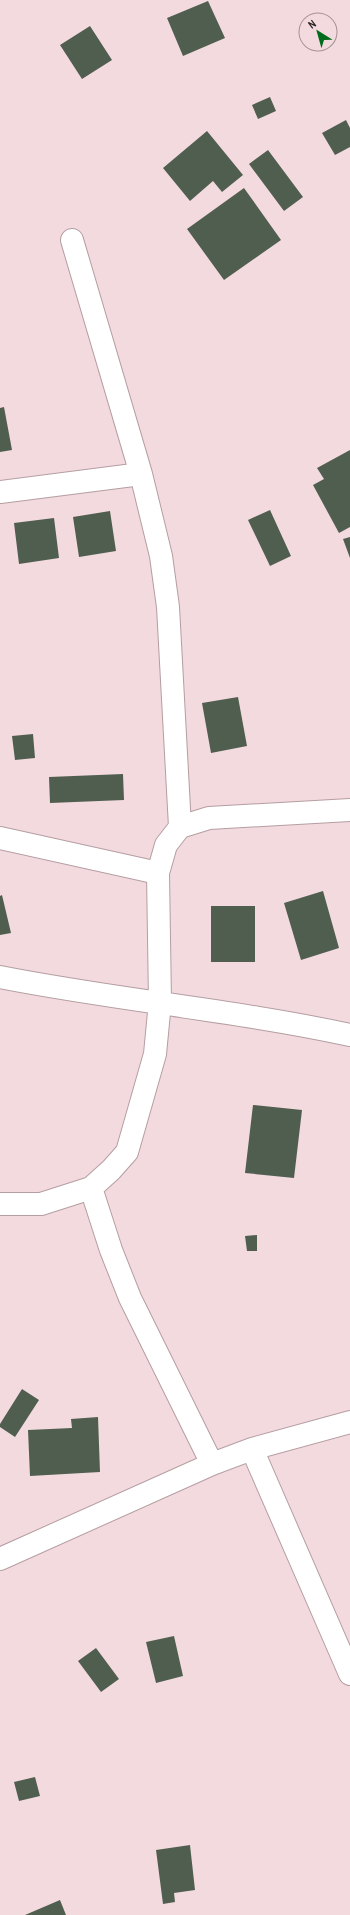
<svg xmlns="http://www.w3.org/2000/svg" width="350" height="1915" font-family="'Archivo Narrow',sans-serif">
	<style>
		.building { fill: #505e50 }
		.lines { fill: none; stroke-linecap: round; stroke-linejoin: round }
		.minor-casing { stroke: #b59ea2; stroke-width: 24 }
		.minor { stroke: #fff; stroke-width: 22 }
	</style>
	<rect width="100%" height="100%" fill="#f3dade"/>
	<path class="building" d="M208,1L225,38L183,56L167,18Z
		M90,26L112,60L82,79L60,45Z
		M270,97L276,111L258,119L252,105Z
		M346,120L350,128V147L335,155L322,133Z
		M207,131L243,175L222,192L213,181L190,201L163,168Z
		M268,150L303,197L284,211L249,164Z
		M244,188L281,240L224,280L187,229Z
		M4,407L12,450L0,452V408Z
		M350,450V527L339,533L313,485L324,479L317,468Z
		M270,510L291,556L270,566L248,520Z
		M110,511L116,551L79,557L73,517Z
		M54,518L59,558L19,564L14,523Z
		M350,537V558L343,539Z
		M238,697L247,746L211,753L202,703Z
		M33,734L35,758L15,760L12,736Z
		M123,774L124,800L50,803L49,777Z
		M323,891L339,948L301,960L284,903Z
		M2,895L11,933L0,935V896Z
		M211,906H255V962H211Z
		M253,1105L302,1110L294,1178L245,1173Z
		M257,1235V1251H247L245,1236Z
		M22,1389L39,1400L15,1437L0,1427V1424Z
		M98,1417L100,1472L30,1476L28,1430L72,1428L71,1419Z
		M174,1636L183,1676L156,1683L146,1642Z
		M96,1648L119,1679L101,1692L78,1661Z
		M35,1777L40,1796L19,1801L14,1782Z
		M190,1845L195,1890L174,1893L175,1902L163,1904L156,1850Z
		M60,1900L66,1915H25Z"/>
	<g class="lines">
		<g class="minor-casing">
			<path id="minor" d="M72,240L141,474L161,556L168,607L180,827
				M0,492L141,474
				M0,838L158,873
				M0,977C116,1000 234,1010 350,1035
				M0,1204H41L91,1188L111,1170L127,1152L155,1054L160,1002L158,873L166,845L180,827L209,818L350,810
				M252,1449L350,1674
				M212,1464L252,1449L350,1422
				M0,1559L212,1464L130,1298L111,1250L91,1188"/>
		</g>
		<use href="#minor" class="minor"/>
	</g>
	<g transform="translate(318 32) rotate(323)"><circle r="19" fill="#f3dade" stroke="#a49194"/>
	<path d="M0-3L7 15L0 10L-7 15Z" fill="#006c1b"/>
	<text y="-6" font-size="11" font-weight="bold" text-anchor="middle" fill="#2d2425">N</text>
	</g>
</svg>
